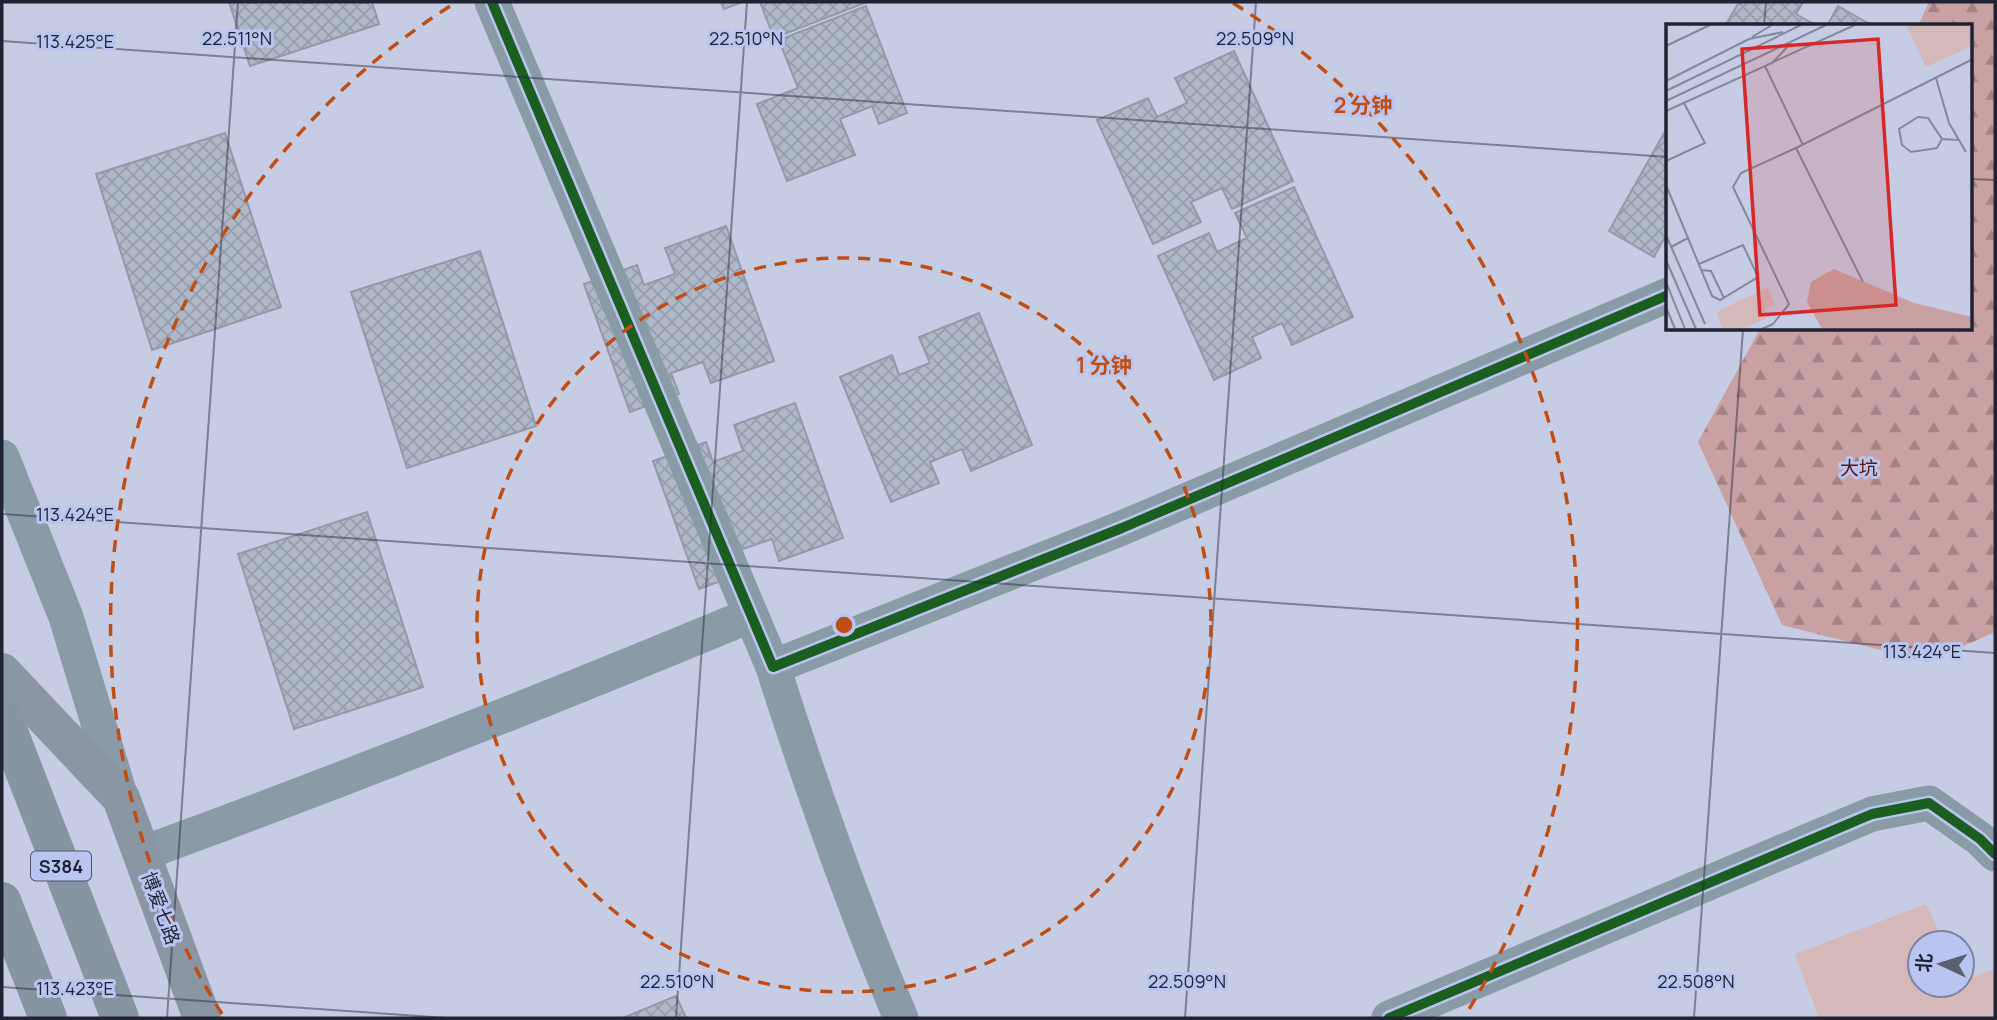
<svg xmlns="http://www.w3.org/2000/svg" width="1997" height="1020" font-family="Manrope,'Noto Sans SC',sans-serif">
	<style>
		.green { fill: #d5b8ba }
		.forest { fill: url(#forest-firs) }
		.building { fill: url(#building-cross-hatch); stroke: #9199aa; stroke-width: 2 }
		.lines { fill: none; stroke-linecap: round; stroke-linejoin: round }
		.minor { stroke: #8a9ba8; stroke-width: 35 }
		.major { stroke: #8a96a4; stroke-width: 38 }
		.highway { stroke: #8794a2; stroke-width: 38 }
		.cycleway-casing { stroke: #b9c5f0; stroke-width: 15 }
		.cycleway { stroke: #1b5e20; stroke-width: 10 }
		.ticks { fill: none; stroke: #1f2333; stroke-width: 2; stroke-opacity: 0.45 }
		.ring { fill: none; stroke: #c04e14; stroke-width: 3.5; stroke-dasharray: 12 9 }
		.labels { text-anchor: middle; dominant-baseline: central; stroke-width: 6; stroke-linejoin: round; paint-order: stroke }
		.shield { fill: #b9c5f0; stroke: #4d546c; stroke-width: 2 }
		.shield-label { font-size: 18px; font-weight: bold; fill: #1f2333 }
		.park-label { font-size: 19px; fill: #5d1506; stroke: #b9c5f0 }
		.street-label { font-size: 19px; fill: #1f2333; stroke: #b9c5f0 }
		.inset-road { fill: none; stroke: #83889d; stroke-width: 2 }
		.view { fill: #d62828; fill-opacity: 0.15; stroke: #d62828; stroke-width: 3.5 }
		.inset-edge { fill: none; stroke: #1f2333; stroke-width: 3.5 }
		.ticks-label { font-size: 18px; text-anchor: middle; fill: #1f2333; stroke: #b9c5f0; stroke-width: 6; stroke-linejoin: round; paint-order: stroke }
		.centre { fill: #c04e14; stroke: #b9c5f0; stroke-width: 3.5 }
		.ring-label { font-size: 21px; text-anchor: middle; font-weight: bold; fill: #c04e14; stroke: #b9c5f0; stroke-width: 6; stroke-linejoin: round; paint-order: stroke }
	</style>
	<defs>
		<pattern id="forest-firs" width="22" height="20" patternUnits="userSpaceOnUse" patternTransform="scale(1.75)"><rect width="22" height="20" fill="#c9a1a2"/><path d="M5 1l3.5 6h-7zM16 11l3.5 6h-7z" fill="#a38385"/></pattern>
		<pattern id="building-cross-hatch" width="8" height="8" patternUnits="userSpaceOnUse" patternTransform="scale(1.75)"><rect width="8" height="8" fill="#afb8c9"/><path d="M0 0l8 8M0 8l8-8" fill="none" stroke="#969ead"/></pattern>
	</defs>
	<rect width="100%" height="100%" fill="#c6cce3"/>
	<path class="green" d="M1926,904L1944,943H1920V985H1962V980L1995,969V1018H1819L1795,954Z"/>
	<path class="forest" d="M1929,2H1995V632L1928,662L1782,625L1698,442L1760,329H1971V26H1918Z"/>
	<path class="building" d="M229,2H372L379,24L250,66Z
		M721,2H742L724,9Z
		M760,2H867L774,38Z
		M1739,2H1803L1796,14L1817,26H1725Z
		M866,6L907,113L879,124L872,106L840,119L855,155L787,181L757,104L798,88L779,40Z
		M1838,6L1873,26H1827Z
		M1234,51L1293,181L1232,209L1222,188L1191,202L1201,222L1153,244L1097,120L1148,98L1157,117L1187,103L1175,78Z
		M1668,126V239L1665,237L1654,257L1609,231Z
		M225,133L281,307L152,350L96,174Z
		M1294,187L1353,317L1292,345L1282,323L1252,337L1261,358L1214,380L1158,256L1209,233L1217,252L1247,238L1235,213Z
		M726,226L774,361L711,383L703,362L671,373L679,394L630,412L584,284L637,265L644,285L675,274L665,248Z
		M480,251L536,426L407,468L351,292Z
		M979,313L1032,445L971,471L962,449L930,462L939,483L891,502L840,377L892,355L899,375L930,363L919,337Z
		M795,403L843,538L779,561L772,539L740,550L748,571L699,589L653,461L706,442L713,462L743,451L734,425Z
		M367,512L423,687L294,729L238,554Z
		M676,996L686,1018H623Z"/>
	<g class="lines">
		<path class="minor" d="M492,2L773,667L1122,528L1668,295
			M2,457L66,617L121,798
			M773,667C811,786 852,903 901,1018
			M141,854C346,779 549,699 751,615
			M1389,1018L1872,814L1929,803L1980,839L1995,854"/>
		<path class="major" d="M2,672L121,798L202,1018"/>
		<path class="highway" d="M2,714L120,1018
			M2,901L48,1018"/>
		<g class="cycleway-casing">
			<path id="cycleway" d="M492,2L773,667L1122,528L1668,295
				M1389,1018L1872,814L1929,803L1980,839L1995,854"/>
		</g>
		<use href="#cycleway" class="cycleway"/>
	</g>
	<path class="ticks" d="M1764,26L1766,2M2,41L1668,157M1971,179L1995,180M2,514L1995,653M2,987L447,1018M167,1018L238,2M676,1018L747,2M1185,1018L1256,2M1694,1018L1743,329"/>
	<g class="ring">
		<circle cx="844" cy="625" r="367"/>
		<path d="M222 1014A734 734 0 0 1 455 3M1233 3A734 734 0 0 1 1466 1014"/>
	</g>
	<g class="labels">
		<rect class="shield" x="31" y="851.5" width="60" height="29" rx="5"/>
		<g class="shield-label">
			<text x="61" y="866">S384</text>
		</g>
		<g class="park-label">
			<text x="1859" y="468">大坑</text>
		</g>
		<g class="street-label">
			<text transform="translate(161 908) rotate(70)">博爱七路</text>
		</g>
	</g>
	<g transform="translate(1666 24)">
		<rect width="306" height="306" fill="#c6cce3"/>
		<path d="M240,1H303L306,22L260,43ZM101,263L109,280L99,285L103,293L77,305L56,304L51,288Z" fill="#d5b8ba"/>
		<path d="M168,245L248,279L306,293V305H156L141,278L145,258Z" fill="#c9a1a2"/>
		<path class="inset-road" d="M86,13L106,1M0,22L44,1M107,38L189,1M99,42L137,121M270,54L283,99L300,128M0,57L83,15L117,8M0,67L135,1M0,77L160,1M0,87L106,39L125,19M276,115L271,124L245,128L236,121L233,105L252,93L262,94L276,115L293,116M0,137L39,119L18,79M0,161L22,214L5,223M0,211L39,300M22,214L46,272L54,276L92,253L77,221L33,240M0,236L30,305M35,246L45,247L58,274M0,258L19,305M197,258L130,124L307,35M0,283L9,305M96,305L107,300L123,280L67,163L75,149L130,124"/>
		<path class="view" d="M212,15L230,281L94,291L76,25Z"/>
		<rect width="306" height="306" class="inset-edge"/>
	</g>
	<g class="ticks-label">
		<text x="237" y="45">22.511°N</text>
		<text x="746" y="45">22.510°N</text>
		<text x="1255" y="45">22.509°N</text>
		<text x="75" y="48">113.425°E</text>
		<text x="75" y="521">113.424°E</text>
		<text x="1922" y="658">113.424°E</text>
		<text x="677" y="988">22.510°N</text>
		<text x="1187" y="988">22.509°N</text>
		<text x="1696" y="988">22.508°N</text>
		<text x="75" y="995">113.423°E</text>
	</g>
	<circle cx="844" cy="625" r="10" class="centre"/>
	<g class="ring-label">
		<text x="1363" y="113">2 分钟</text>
		<text x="1104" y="373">1 分钟</text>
	</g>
	<rect width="1997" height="1020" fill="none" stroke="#1f2333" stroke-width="7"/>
	<g transform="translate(1941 964) rotate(274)"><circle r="33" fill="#b9c5f0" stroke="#7b84a4" stroke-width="2"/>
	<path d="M0-5L12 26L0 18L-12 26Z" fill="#595e71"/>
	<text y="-10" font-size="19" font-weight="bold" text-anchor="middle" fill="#1f2333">北</text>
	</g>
</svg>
